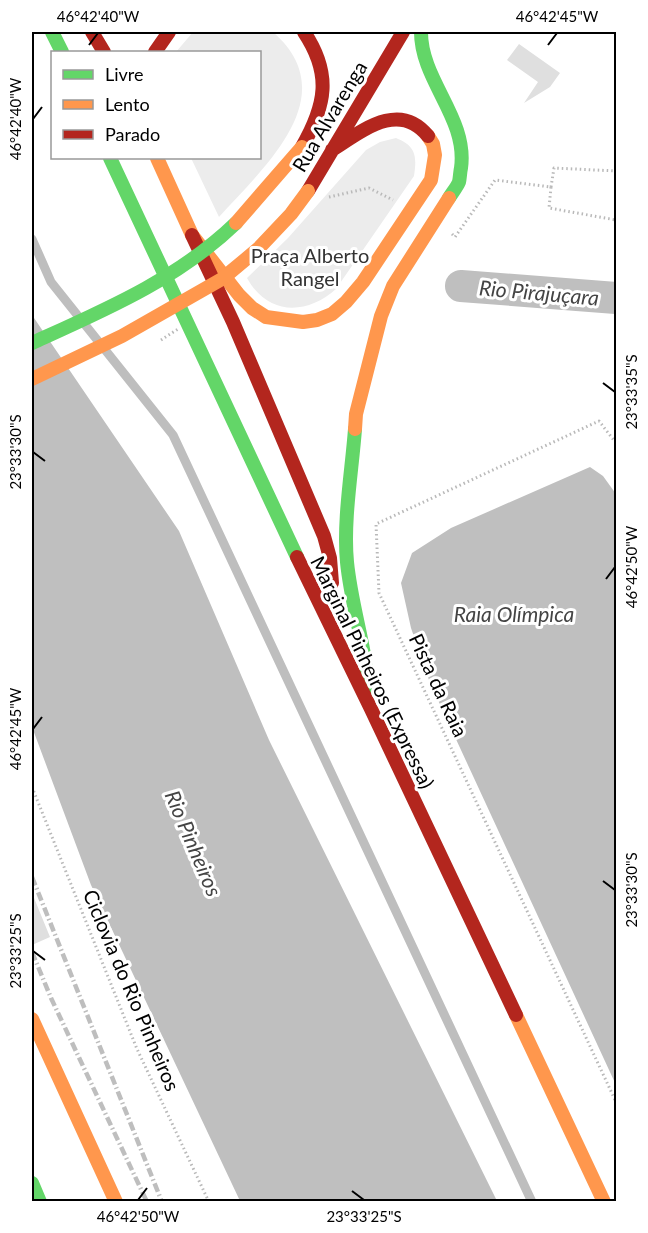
<svg xmlns="http://www.w3.org/2000/svg" width="648" height="1233" font-family="Lato,sans-serif">
	<style>
		.green { fill: #ececec }
		.water { fill: #bfbfbf }
		.lines { fill: none; stroke-linecap: round; stroke-linejoin: round }
		.river { stroke: #bfbfbf; stroke-width: 32 }
		.building { fill: #dfdfdf }
		.path { stroke: #b9b9b9; stroke-width: 3; stroke-dasharray: 1.5 3; stroke-linecap: butt }
		.lane { stroke: #bebebe; stroke-width: 9 }
		.fast { stroke: #63d668; stroke-width: 14 }
		.slow { stroke: #ff974d; stroke-width: 14 }
		.jam { stroke: #b3261e; stroke-width: 14 }
		.rail { stroke: #bebebe; stroke-width: 4.5; stroke-dasharray: 9 3 1.5 3; stroke-linecap: butt }
		.path-bridge { stroke: #b9b9b9; stroke-width: 3; stroke-dasharray: 1.5 3; stroke-linecap: butt }
		.fast-bridge { stroke: #63d668; stroke-width: 14 }
		.slow-bridge { stroke: #ff974d; stroke-width: 14 }
		.ticks { fill: none; stroke: #000; stroke-width: 2 }
		.labels { text-anchor: middle; dominant-baseline: central; stroke-width: 6; stroke-linejoin: round; paint-order: stroke }
		.street-label { font-size: 20px; fill: #000; stroke: #fff }
		.park-label { font-size: 20px; fill: #333; stroke: #fff }
		.water-label { font-size: 21px; font-style: italic; fill: #444; stroke: #fff }
		.neatline { fill: none; stroke: #000; stroke-width: 2 }
		.ticks-label { font-size: 15px; text-anchor: middle; fill: #000 }
	</style>
	<rect width="100%" height="100%" fill="#fff"/>
	<path class="green" d="M193,32H273C346,96 264,167 219,217L191,158H260V52H176Z
		M396,138C416,146 417,156 414,176L336,289C307,315 268,316 247,278L288,238L366,150L380,142Z"/>
	<path class="water" d="M32,315L179,531L269,740L497,1201H240L91,885L32,727Z
		M590,467L603,476L616,494V1085L430,683L411,628L401,583L412,553L451,528Z"/>
	<g class="lines">
		<path class="river" d="M461,286L616,298"/>
	</g>
	<path class="building" d="M519,44L560,73L550,87L524,103L538,82L507,60Z
		M32,893L50,937L32,945Z"/>
	<g class="lines">
		<path class="path" d="M551,187L554,168L616,171
			M329,197L369,188L393,200
			M452,234L455,237L495,180L551,187L549,208L616,220
			M616,443L599,421L376,524L379,593L616,1102
			M32,787L137,1049L209,1202"/>
		<path class="lane" d="M32,239L51,282L173,435L532,1202"/>
		<path class="fast" d="M52,32L62,52
			M421,32C421,81 468,118 461,168C460,172 460,178 459,182C457,187 452,193 449,198
			M110,158L297,557
			M355,429C352,470 343,521 347,562C351,604 365,645 369,688
			M32,1183L40,1202"/>
		<path class="slow" d="M157,158L192,235L239,295L252,308L266,317L303,322L317,320L332,314L346,302L363,282L431,180L435,155L433,144L428,136
			M355,429L356,414L381,316L393,286L449,198
			M516,1015L604,1202
			M32,1019L116,1202"/>
		<path class="jam" d="M92,32L104,52
			M155,52L169,32
			M302,147C326,105 332,74 304,32
			M332,150C362,131 399,100 428,136
			M308,191L403,32
			M192,235L233,322L324,536L330,558L332,583
			M297,557L371,709L516,1015"/>
		<path class="rail" d="M32,877L162,1202
			M32,952L51,998L147,1202"/>
		<path class="path-bridge" d="M161,340L178,329"/>
		<path class="fast-bridge" d="M32,343C105,310 178,279 236,223"/>
		<path class="slow-bridge" d="M236,223L302,147
			M32,379L122,336L222,279L258,249L291,214L308,191"/>
	</g>
	<path class="ticks" d="M89,45L98,33M548,45L557,33M33,119L42,107M603,383L615,392M33,452L45,461M606,579L615,567M33,729L42,717M603,881L615,890M33,951L45,960M352,1191L364,1200M138,1200L147,1188"/>
	<g class="labels">
		<g class="street-label">
			<text transform="translate(329 116) rotate(-59)">Rua Alvarenga</text>
			<text transform="translate(373 672) rotate(64)">Marginal Pinheiros (Expressa)</text>
			<text transform="translate(439 685) rotate(65)">Pista da Raia</text>
			<text transform="translate(132 990) rotate(67)">Ciclovia do Rio Pinheiros</text>
		</g>
		<g class="park-label">
			<text x="310" y="255">Praça Alberto<tspan x="310" dy="23">Rangel</tspan></text>
		</g>
		<g class="water-label">
			<text transform="translate(539 292) rotate(5)">Rio Pirajuçara</text>
			<text x="514" y="613">Raia Olímpica</text>
			<text transform="translate(194 843) rotate(67)">Rio Pinheiros</text>
		</g>
	</g>
	<rect width="648" height="1233" fill="none" stroke="#ffffff" stroke-width="66"/>
	<rect x="51" y="51" width="210" height="108" fill="#ffffff" stroke="#999999" stroke-width="1.5"/>
	<rect x="63" y="70" width="30" height="9" fill="#63d668" stroke="#999999" stroke-width="1.5"/>
	<text x="105" y="81" font-size="18" fill="#000000">Livre</text>
	<rect x="63" y="100" width="30" height="9" fill="#ff974d" stroke="#999999" stroke-width="1.5"/>
	<text x="105" y="111" font-size="18" fill="#000000">Lento</text>
	<rect x="63" y="130" width="30" height="9" fill="#b3261e" stroke="#999999" stroke-width="1.5"/>
	<text x="105" y="141" font-size="18" fill="#000000">Parado</text>
	<rect x="33" y="33" width="582" height="1167" class="neatline"/>
	<g class="ticks-label">
		<text x="98" y="22">46°42'40"W</text>
		<text x="557" y="22">46°42'45"W</text>
		<text transform="translate(16 119) rotate(-90)" y="5">46°42'40"W</text>
		<text transform="translate(632 392) rotate(-90)" y="5">23°33'35"S</text>
		<text transform="translate(16 452) rotate(-90)" y="5">23°33'30"S</text>
		<text transform="translate(632 567) rotate(-90)" y="5">46°42'50"W</text>
		<text transform="translate(16 729) rotate(-90)" y="5">46°42'45"W</text>
		<text transform="translate(632 890) rotate(-90)" y="5">23°33'30"S</text>
		<text transform="translate(16 951) rotate(-90)" y="5">23°33'25"S</text>
		<text x="138" y="1222">46°42'50"W</text>
		<text x="364" y="1222">23°33'25"S</text>
	</g>
</svg>
